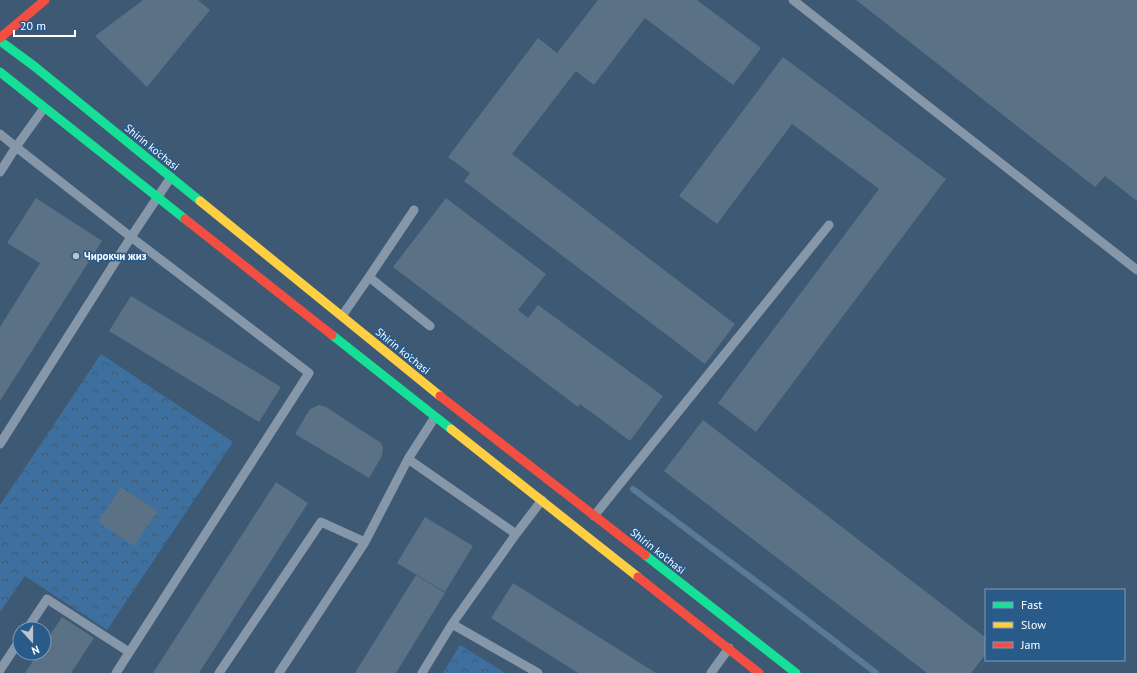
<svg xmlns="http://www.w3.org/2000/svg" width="1137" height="673" font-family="'PT Sans',sans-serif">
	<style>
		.forest { fill: url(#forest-crowns) }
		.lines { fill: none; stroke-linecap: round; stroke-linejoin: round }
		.stream { stroke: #597999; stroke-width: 6 }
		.building { fill: #5b7186 }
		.lane { stroke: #8597a8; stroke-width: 9 }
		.fast { stroke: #16e098; stroke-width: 9 }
		.slow { stroke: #ffcf43; stroke-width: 9 }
		.jam { stroke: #f24e42; stroke-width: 9 }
		.poi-dot { fill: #bbc5ce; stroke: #285a8a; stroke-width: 1.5 }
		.labels { text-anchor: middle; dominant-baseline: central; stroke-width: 3; stroke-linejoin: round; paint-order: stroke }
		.street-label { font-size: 11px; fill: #fff; stroke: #285a8a }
		.poi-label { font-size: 11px; font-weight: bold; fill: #fff; stroke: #285a8a; text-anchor: start }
	</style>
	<defs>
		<pattern id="forest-crowns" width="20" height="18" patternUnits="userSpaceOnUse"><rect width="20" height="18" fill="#3d709f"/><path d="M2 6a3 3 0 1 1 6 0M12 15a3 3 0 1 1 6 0" fill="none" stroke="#465a6d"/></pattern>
	</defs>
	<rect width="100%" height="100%" fill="#3e5974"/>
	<path class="forest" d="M101,354L233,442L107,630L25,576L0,612V505Z
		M460,645L505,673H443Z"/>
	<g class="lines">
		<path class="stream" d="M633,489L777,597L876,673"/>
	</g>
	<path class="building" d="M143,0H198L210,10L147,87L95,36Z
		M598,0H697L761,48L733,85L645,18L594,85L576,71L512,154L735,324L705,364L464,181L470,173L448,157L538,38L557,53Z
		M856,0H1137V201L1105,176L1095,187Z
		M783,57L946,179L756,432L718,403L879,189L792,124L717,224L679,196Z
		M36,198L102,241L0,401V327L40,263L7,243Z
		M446,198L546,274L518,310L528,318L538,305L663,396L630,441L580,404L578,407L393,267Z
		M131,296L281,387L259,422L109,331Z
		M319,405L326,407L381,443L383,448L382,456L369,478L295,434L310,409Z
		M703,420L986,638V654L971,673H927L664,471Z
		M276,482L308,503L199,673H153Z
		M121,487L158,511L134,546L98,522Z
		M425,517L473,546L445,592L397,563Z
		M416,575L445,593L396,673H355Z
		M513,583L656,673H578L491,618Z
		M62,617L94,638L71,673H25L38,653H44V644Z"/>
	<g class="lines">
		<path class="lane" d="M793,0L1137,270
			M0,134L16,147L0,172
			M414,210L369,277L430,326
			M342,316L369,277
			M0,444L131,237L16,147L44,108
			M408,459L516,534L452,624L422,673
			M594,516L829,225
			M516,534L542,500
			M452,624L538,673
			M27,629L47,599L129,652
			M0,670L20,640
			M116,673L309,373L131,237L171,177
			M219,673L321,522L365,542
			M279,673L365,542L408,459L435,417
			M711,673L729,648"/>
		<path class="fast" d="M0,41L34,66L200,201
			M0,72L185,219
			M332,335L451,429
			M645,555L796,673"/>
		<path class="slow" d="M200,201L440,396
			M451,429L638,577"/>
		<path class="jam" d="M0,38L45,0
			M185,219L332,335
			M440,396L645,555
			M638,577L759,673"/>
	</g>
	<circle class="poi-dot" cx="76" cy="256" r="4"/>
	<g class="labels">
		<g class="street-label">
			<text transform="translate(152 147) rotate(39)">Shirin ko'chasi</text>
			<text transform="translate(403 351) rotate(39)">Shirin ko'chasi</text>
			<text transform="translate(658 551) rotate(38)">Shirin ko'chasi</text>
		</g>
		<g class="poi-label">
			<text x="84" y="256">Чирокчи жиз</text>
		</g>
	</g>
	<rect x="985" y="589" width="140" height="72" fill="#285a8a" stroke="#7e9cb9"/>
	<rect x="993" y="602" width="20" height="6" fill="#16e098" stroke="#7e9cb9"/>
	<text x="1021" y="609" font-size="12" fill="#ffffff">Fast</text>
	<rect x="993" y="622" width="20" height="6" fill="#ffcf43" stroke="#7e9cb9"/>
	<text x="1021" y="629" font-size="12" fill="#ffffff">Slow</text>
	<rect x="993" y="642" width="20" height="6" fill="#f24e42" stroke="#7e9cb9"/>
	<text x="1021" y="649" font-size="12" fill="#ffffff">Jam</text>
	<g transform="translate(32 641) rotate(159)"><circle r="19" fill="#285a8a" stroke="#7e9cb9"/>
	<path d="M0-3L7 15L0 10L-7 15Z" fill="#bbc5ce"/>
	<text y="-6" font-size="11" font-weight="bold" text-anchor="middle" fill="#ffffff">N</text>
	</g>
	<path d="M14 30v6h61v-6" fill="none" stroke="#ffffff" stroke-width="2"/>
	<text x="20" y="30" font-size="12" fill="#ffffff" stroke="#285a8a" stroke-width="3" paint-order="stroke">20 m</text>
</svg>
